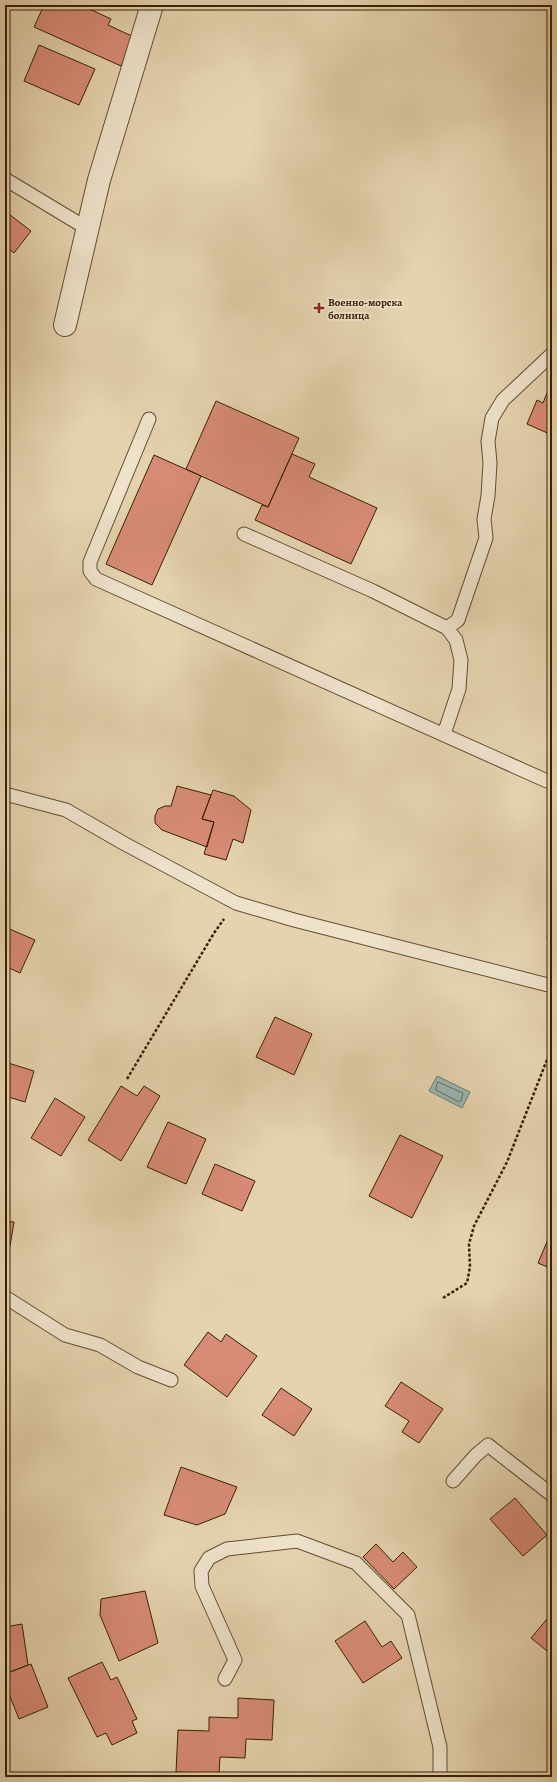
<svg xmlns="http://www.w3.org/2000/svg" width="557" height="1782" font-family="Alegreya,serif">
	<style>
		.water { fill: #98b6b3; stroke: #717a6d }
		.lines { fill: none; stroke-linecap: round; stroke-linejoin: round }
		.shore { stroke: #686c5b; stroke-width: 1 }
		.building { fill: #d88b76; stroke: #372103 }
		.lane-casing { stroke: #624e2e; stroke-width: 15 }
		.street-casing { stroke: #624e2e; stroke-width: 24 }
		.path { stroke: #372103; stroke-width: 2.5; stroke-dasharray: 3 2; stroke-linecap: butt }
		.lane { stroke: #eee2cb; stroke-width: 13 }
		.street { stroke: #eee2cb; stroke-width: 22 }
		.poi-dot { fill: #8f2418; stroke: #eee2cb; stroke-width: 1.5 }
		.labels { text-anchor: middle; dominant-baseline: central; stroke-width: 3.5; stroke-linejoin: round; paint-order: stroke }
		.poi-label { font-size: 11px; font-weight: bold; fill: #372103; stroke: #eee2cb; text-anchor: start }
	</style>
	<rect width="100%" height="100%" fill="#e5d3af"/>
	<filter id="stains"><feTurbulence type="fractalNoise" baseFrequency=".005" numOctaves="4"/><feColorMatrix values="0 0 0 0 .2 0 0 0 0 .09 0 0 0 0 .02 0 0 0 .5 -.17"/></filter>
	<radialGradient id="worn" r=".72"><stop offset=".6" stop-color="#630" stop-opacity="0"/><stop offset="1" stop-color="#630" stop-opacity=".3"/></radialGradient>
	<path class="water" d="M437,1076L470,1092L462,1108L429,1091Z"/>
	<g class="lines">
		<path class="shore" d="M438,1082L463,1093L461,1101L459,1102L436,1090Z"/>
	</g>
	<path class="building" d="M44,5H81L111,19L108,25L134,37L121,66L34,27Z
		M39,45L95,69L79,105L24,81Z
		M5,211L31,231L14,253L5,246Z
		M552,381V435L527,424L537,400L543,403Z
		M216,401L299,438L268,507L186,469Z
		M292,454L315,464L309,477L377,508L351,564L255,520L262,505L268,507Z
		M154,455L201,476L152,585L106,564Z
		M177,786L211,795L202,819L214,822L207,847L162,830L155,823V816L158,809L165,806H171Z
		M213,790L234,796L251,810L243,843L233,839L226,860L204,854L214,822L202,819Z
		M552,917V949L547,938Z
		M5,927L35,940L20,973L5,966Z
		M275,1017L312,1034L294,1075L256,1057Z
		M5,1062L34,1071L25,1102L5,1096Z
		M121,1086L137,1096L144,1086L160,1096L121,1161L88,1140Z
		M55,1098L85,1117L61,1156L31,1138Z
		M168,1122L206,1139L186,1184L147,1167Z
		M400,1135L443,1156L412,1218L369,1196Z
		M215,1164L255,1181L242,1211L202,1194Z
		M5,1221L14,1222L10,1246H5Z
		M552,1230V1269L538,1263Z
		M208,1332L221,1342L226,1334L257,1356L227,1397L184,1365Z
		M401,1382L443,1409L419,1443L402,1432L409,1421L385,1406Z
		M281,1388L312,1409L294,1436L262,1415Z
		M181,1467L237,1487L225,1514L197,1525L164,1515Z
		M515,1498L547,1535L523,1556L490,1519Z
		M376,1544L393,1562L403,1552L417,1567L394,1589L363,1557Z
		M145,1591L158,1643L119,1661L100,1615L101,1599Z
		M552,1613V1655L531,1638Z
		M365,1621L382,1647L391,1641L402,1658L363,1683L335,1641Z
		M22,1624L28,1665L5,1674V1627Z
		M102,1662L111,1680L117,1677L137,1719L132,1721L137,1733L112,1745L106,1733L97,1737L68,1678Z
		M31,1664L48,1707L19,1719L5,1684V1674Z
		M238,1698L274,1700L272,1740L246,1739L245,1758L220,1757L219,1774L176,1772L178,1730L209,1731V1717L238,1718Z"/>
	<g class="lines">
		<g class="lane-casing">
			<path id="lane" d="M5,179L88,229
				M149,419L90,562V571L96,579L547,781H552
				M244,534L373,591L447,628L456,640L461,660L459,689L444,734
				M447,628L458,620L486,538L484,519L488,496L490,463L488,441L492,418L503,400L552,354
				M5,794L66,810L125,844L236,903L294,920L552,986
				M5,1297L65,1335L100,1345L138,1367L171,1380
				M453,1481L476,1455L488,1445L552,1495
				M225,1679L235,1660L202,1586L201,1571L209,1558L227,1549L297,1541L356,1563L408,1615L440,1747V1777"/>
		</g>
		<g class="street-casing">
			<path id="street" d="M65,325L99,180L152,5"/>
		</g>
		<path class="path" d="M127,1079L214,933L224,919
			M443,1298L467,1283L470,1267L469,1244L474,1226L507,1162L552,1047"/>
		<use href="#lane" class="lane"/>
		<use href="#street" class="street"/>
	</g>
	<path class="poi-dot" d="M317 302h4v4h4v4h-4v4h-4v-4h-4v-4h4z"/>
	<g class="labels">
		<g class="poi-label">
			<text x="328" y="302">Военно-морска<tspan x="328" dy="13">болница</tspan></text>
		</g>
	</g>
	<rect width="557" height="1782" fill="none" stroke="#e5d3af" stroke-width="20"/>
	<rect x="6" y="6" width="545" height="1770" fill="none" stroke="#372103" stroke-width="2"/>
	<rect x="10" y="10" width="537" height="1762" fill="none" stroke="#372103"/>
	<rect width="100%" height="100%" filter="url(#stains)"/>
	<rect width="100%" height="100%" fill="url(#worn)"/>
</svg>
